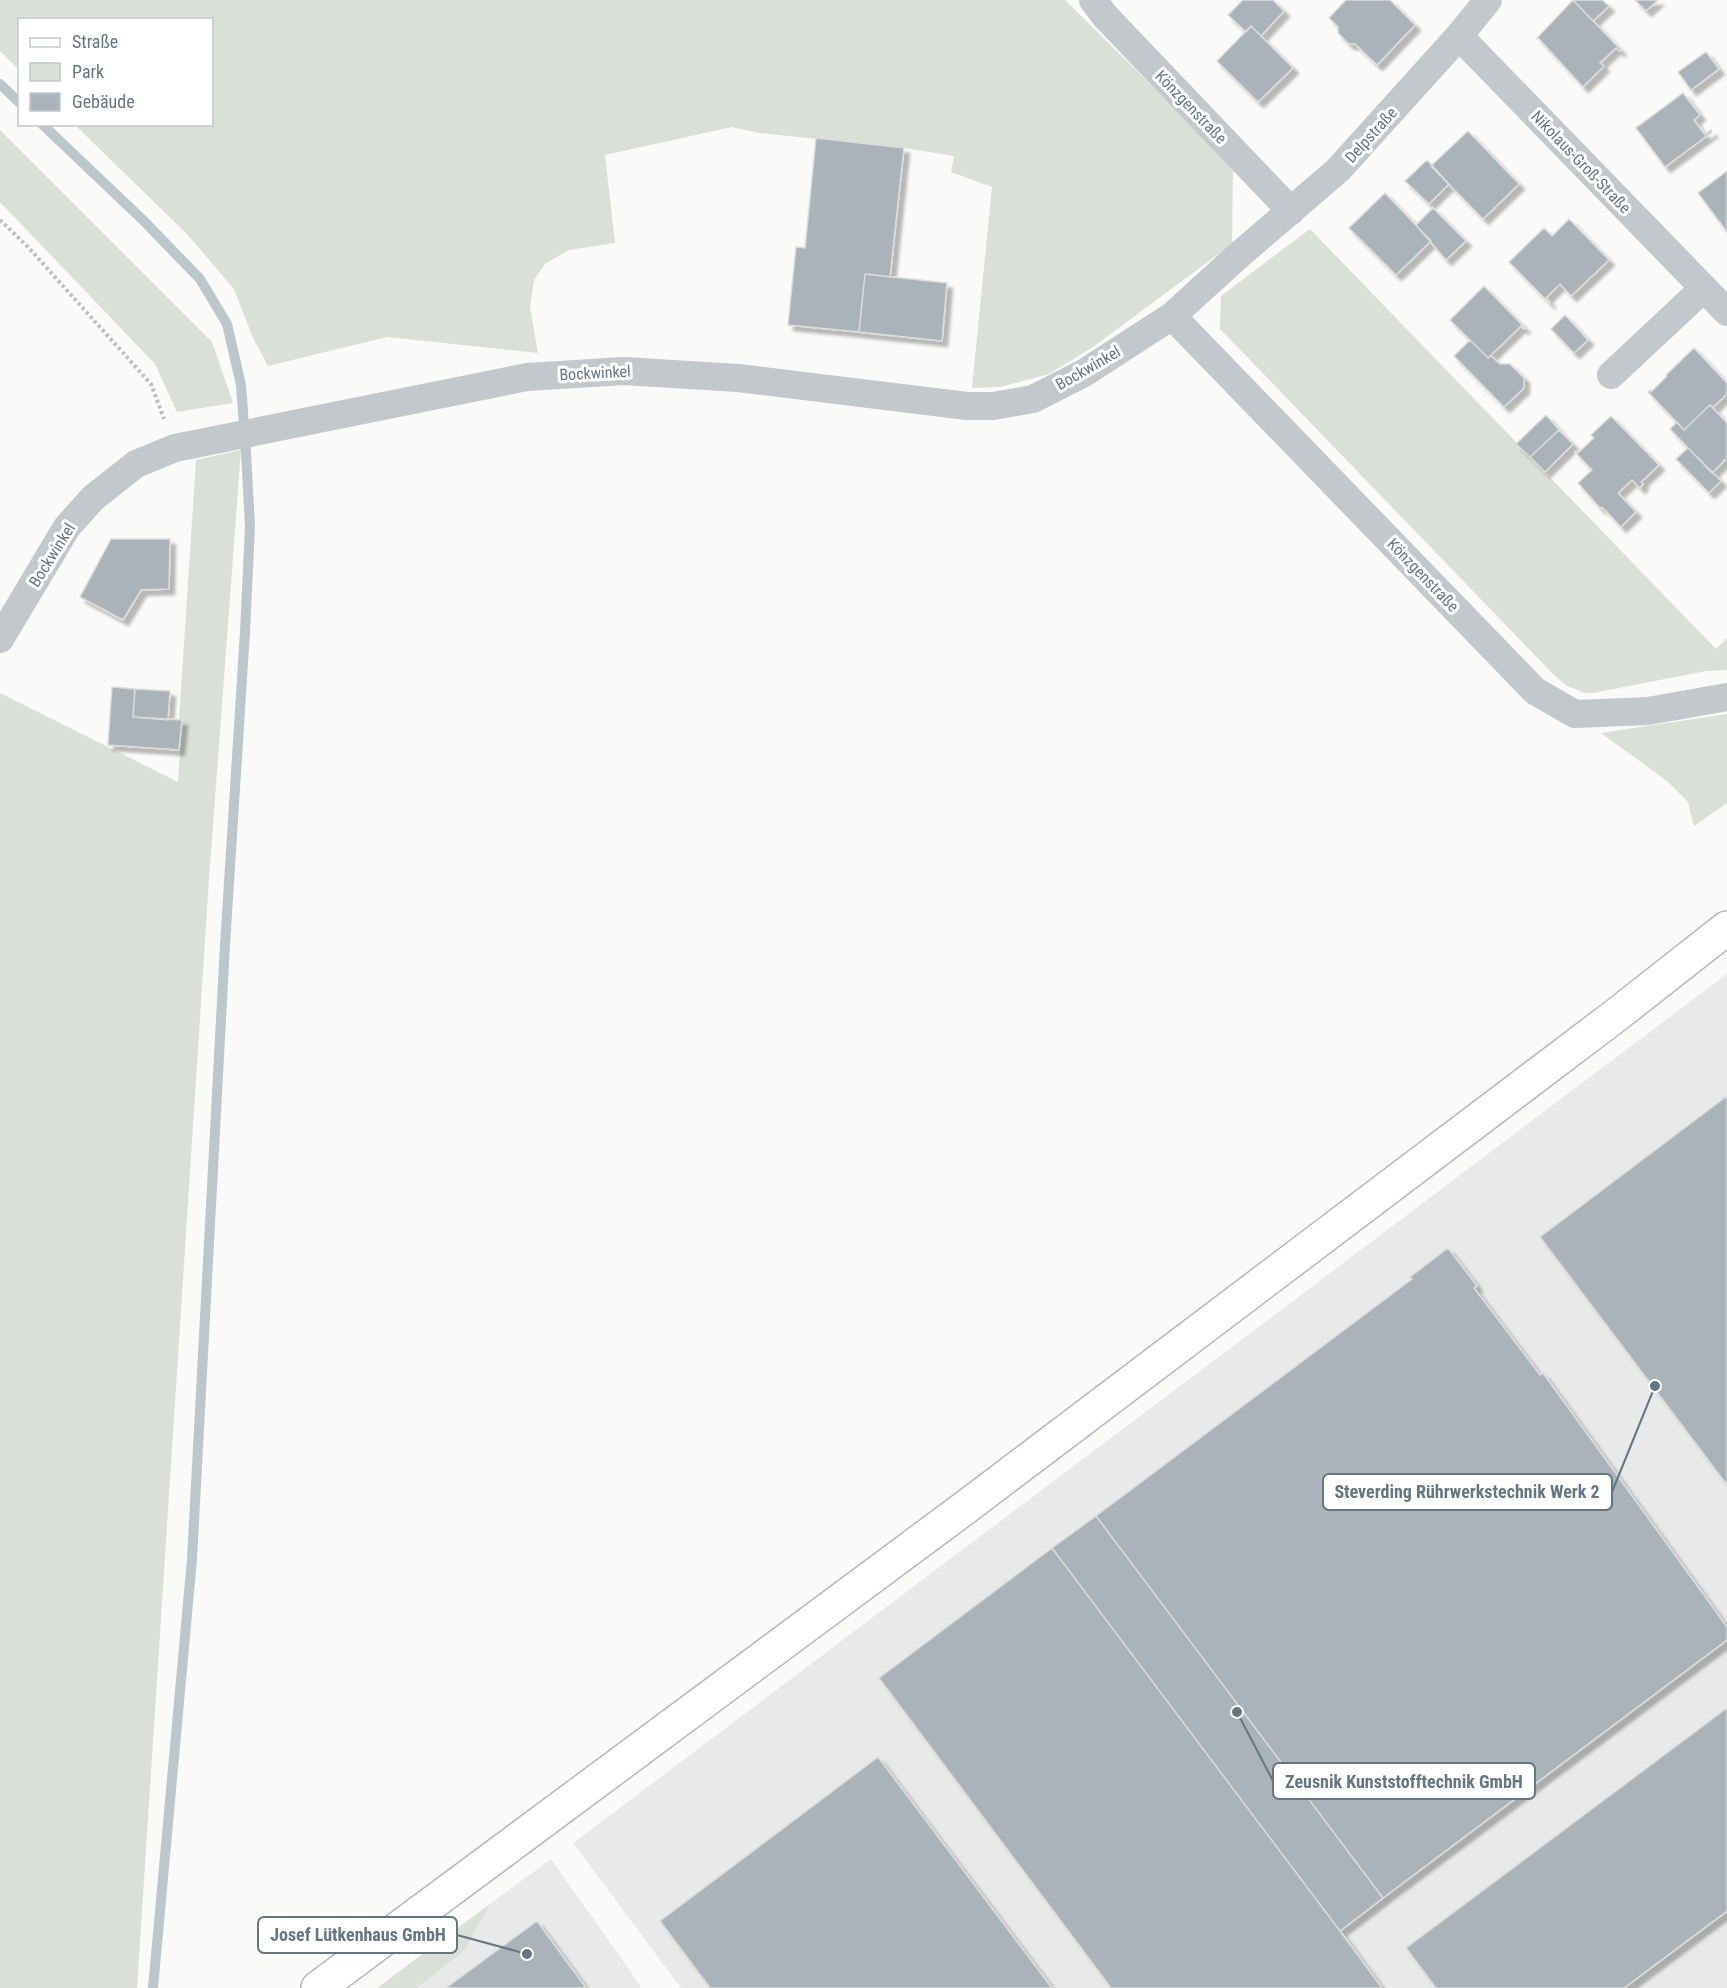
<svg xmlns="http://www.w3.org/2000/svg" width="1727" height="1988" font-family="'Roboto Condensed',sans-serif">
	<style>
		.built { fill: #e8e9e9 }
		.green { fill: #dadfd7 }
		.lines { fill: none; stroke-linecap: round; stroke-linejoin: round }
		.stream { stroke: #bbc7cb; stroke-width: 10 }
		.building { fill: #aab3b9; stroke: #dcdcda; stroke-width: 1.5; filter: url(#shadow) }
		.secondary-casing { stroke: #b3babf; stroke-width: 36 }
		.path { stroke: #bbbfc2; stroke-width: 4; stroke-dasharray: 3 3; stroke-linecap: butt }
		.street { stroke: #c3c8cc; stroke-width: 28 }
		.secondary { stroke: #fff; stroke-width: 33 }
		.labels { text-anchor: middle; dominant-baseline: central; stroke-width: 6; stroke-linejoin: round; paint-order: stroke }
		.street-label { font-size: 16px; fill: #657683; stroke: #fff }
		.leader { fill: none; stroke: #657683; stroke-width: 2 }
		.callout-dot { fill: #657683; stroke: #fff; stroke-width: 2 }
		.callout { fill: #fff; stroke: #657683; stroke-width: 2 }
		.callout-label { font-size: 18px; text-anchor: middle; font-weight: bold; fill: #657683 }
	</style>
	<defs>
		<filter id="shadow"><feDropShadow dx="5.5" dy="5.5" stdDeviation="1.5" flood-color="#0004"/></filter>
	</defs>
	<rect width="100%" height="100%" fill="#fafaf8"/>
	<path class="built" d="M1727,974V1988H681L573,1843Z
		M551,1859L640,1985V1988H417L465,1950L490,1904Z"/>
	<path class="green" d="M0,0H1065L1233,166L1232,244L1093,347L1049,374L1000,387L972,388L992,187L951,172L954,156L904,148L759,133L732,127L605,155L615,243L569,250L545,264L534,280L530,307L538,353L387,337L268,366L253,338L234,289L187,234L75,125L212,124V20H20L19,70L0,51Z
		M0,130L212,342L233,403L177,412L155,364L0,202Z
		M1310,229L1716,649L1727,638V670L1706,671L1593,693H1585L1567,686L1554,675L1220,329L1221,296Z
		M241,450L209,879L137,1988H0V693L178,782L182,720H179L196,460Z
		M1727,714V803L1694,826L1688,802L1667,781L1601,733Z
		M490,1904L465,1950L417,1988H377Z"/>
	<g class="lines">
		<path class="stream" d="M0,84L20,103
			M42,124L142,219L200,279L227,324L241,385L246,452L250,526L245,632L225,945L192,1559L153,1988"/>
	</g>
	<path class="building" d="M1243,0H1273L1284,11L1261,36L1251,26L1246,32L1228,15Z
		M1346,0H1390L1415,25L1377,65L1355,44H1349L1338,33V27L1329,18Z
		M1573,0L1621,50L1619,51L1616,48L1600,63L1604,66L1583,87L1538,38L1536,39Z
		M1573,0H1602L1609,6L1593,21Z
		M1635,0H1658L1646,11Z
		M1251,26L1293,68L1258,102L1217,61Z
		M1706,52L1719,69L1691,90L1678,72Z
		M1683,93L1700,115L1694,120L1705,135L1711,130L1712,132L1665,167L1636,128Z
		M1468,131L1519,184L1483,219L1431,166Z
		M816,138L904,148L890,277L865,274L859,332L788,325L796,247L805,248Z
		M1427,160L1449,184L1429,204L1405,181Z
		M1727,171V232L1698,193Z
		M1385,193L1431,241L1396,275L1349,228Z
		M1433,208L1466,241L1446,260L1416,225Z
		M1569,219L1609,260L1571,296L1560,284L1546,298L1550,302L1549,303L1509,262L1544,228L1552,236Z
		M865,274L947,283L942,341L859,332Z
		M1484,286L1525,328L1524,329L1521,326L1488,358L1450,320Z
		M1565,315L1588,340L1574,353L1551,329Z
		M1470,340L1488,358L1491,356L1500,364H1510L1524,378V388L1504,407L1454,356Z
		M1694,348L1727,383V394L1713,407L1710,405L1684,430L1648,392L1650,390L1651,392L1667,376L1666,375Z
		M1710,405L1727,423V458L1712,473L1670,429L1677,422L1684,430Z
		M1546,415L1559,430L1530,457L1516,444Z
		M1611,416L1659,465L1641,482L1643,484L1640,488L1632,480L1618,493L1636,512L1621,527L1602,507L1600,508L1578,483L1592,470L1575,452L1576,451L1578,453L1594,438L1591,435Z
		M1559,430L1573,444L1545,472L1530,457Z
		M1688,448L1721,481L1709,493L1676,459Z
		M111,539H170L169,589L141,590L123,620L80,597Z
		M112,687L135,689L133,717L182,720L179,750L108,745Z
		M135,689L170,691L168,720L133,717Z
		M1727,1096V1485L1540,1237Z
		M1448,1248L1477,1286L1474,1288L1540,1375L1543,1373L1727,1627V1640L1383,1898L1096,1516L1412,1279L1410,1277Z
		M1096,1516L1383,1898L1340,1931L1052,1548Z
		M1052,1548L1340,1931L1382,1988H1111L879,1678Z
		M1727,1708V1911L1624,1988H1436L1406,1948Z
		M878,1757L1052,1988H710L660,1921Z
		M537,1921L586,1988H446Z"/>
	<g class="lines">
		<g class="secondary-casing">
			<path id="secondary" d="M318,1988L966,1507L1615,1016L1727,928"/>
		</g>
		<path class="path" d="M0,220L28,247L151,384L164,419"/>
		<path class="street" d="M1093,0L1105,16L1291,211
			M1459,36L1727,312
			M1172,316L1535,691L1575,714L1648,711L1727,697
			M1611,375L1704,288
			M0,639L67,527L93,498L136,464L175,448L527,377L624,371L738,378L967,406H993L1033,399L1084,373L1172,316L1239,255L1338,170L1459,36L1488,0"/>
		<use href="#secondary" class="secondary"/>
	</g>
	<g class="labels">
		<g class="street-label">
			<text transform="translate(1191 107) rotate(46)">Könzgenstraße</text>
			<text transform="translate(1371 135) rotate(-48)">Delpstraße</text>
			<text transform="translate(1581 162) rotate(46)">Nikolaus-Groß-Straße</text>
			<text transform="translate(1088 368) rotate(-30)">Bockwinkel</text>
			<text transform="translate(595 373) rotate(-3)">Bockwinkel</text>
			<text transform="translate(52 555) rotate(-58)">Bockwinkel</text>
			<text transform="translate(1423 575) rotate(46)">Könzgenstraße</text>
		</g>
	</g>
	<path class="leader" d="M1655 1386L1612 1492M1237 1712L1273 1781M527 1954L457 1935"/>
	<g class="callout-dot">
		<circle cx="1655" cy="1386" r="6"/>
		<circle cx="1237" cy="1712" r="6"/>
		<circle cx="527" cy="1954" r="6"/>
	</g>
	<g class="callout">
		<rect x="1323" y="1474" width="289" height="36" rx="6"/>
		<rect x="1273" y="1763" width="262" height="36" rx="6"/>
		<rect x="258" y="1917" width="199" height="36" rx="6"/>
	</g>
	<g class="callout-label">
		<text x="1467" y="1498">Steverding Rührwerkstechnik Werk 2</text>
		<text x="1404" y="1788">Zeusnik Kunststofftechnik GmbH</text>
		<text x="358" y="1941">Josef Lütkenhaus GmbH</text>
	</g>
	<rect x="18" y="18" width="195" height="108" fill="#ffffff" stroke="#c1c8cd" stroke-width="1.5"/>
	<rect x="30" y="38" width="30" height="9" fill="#ffffff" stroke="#c1c8cd" stroke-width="1.5"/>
	<text x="72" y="48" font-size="18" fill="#657683">Straße</text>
	<rect x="30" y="63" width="30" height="18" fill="#dadfd7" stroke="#c1c8cd" stroke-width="1.5"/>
	<text x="72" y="78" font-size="18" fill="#657683">Park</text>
	<rect x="30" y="93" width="30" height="18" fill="#aab3b9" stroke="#c1c8cd" stroke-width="1.5"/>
	<text x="72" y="108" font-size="18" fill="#657683">Gebäude</text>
</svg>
